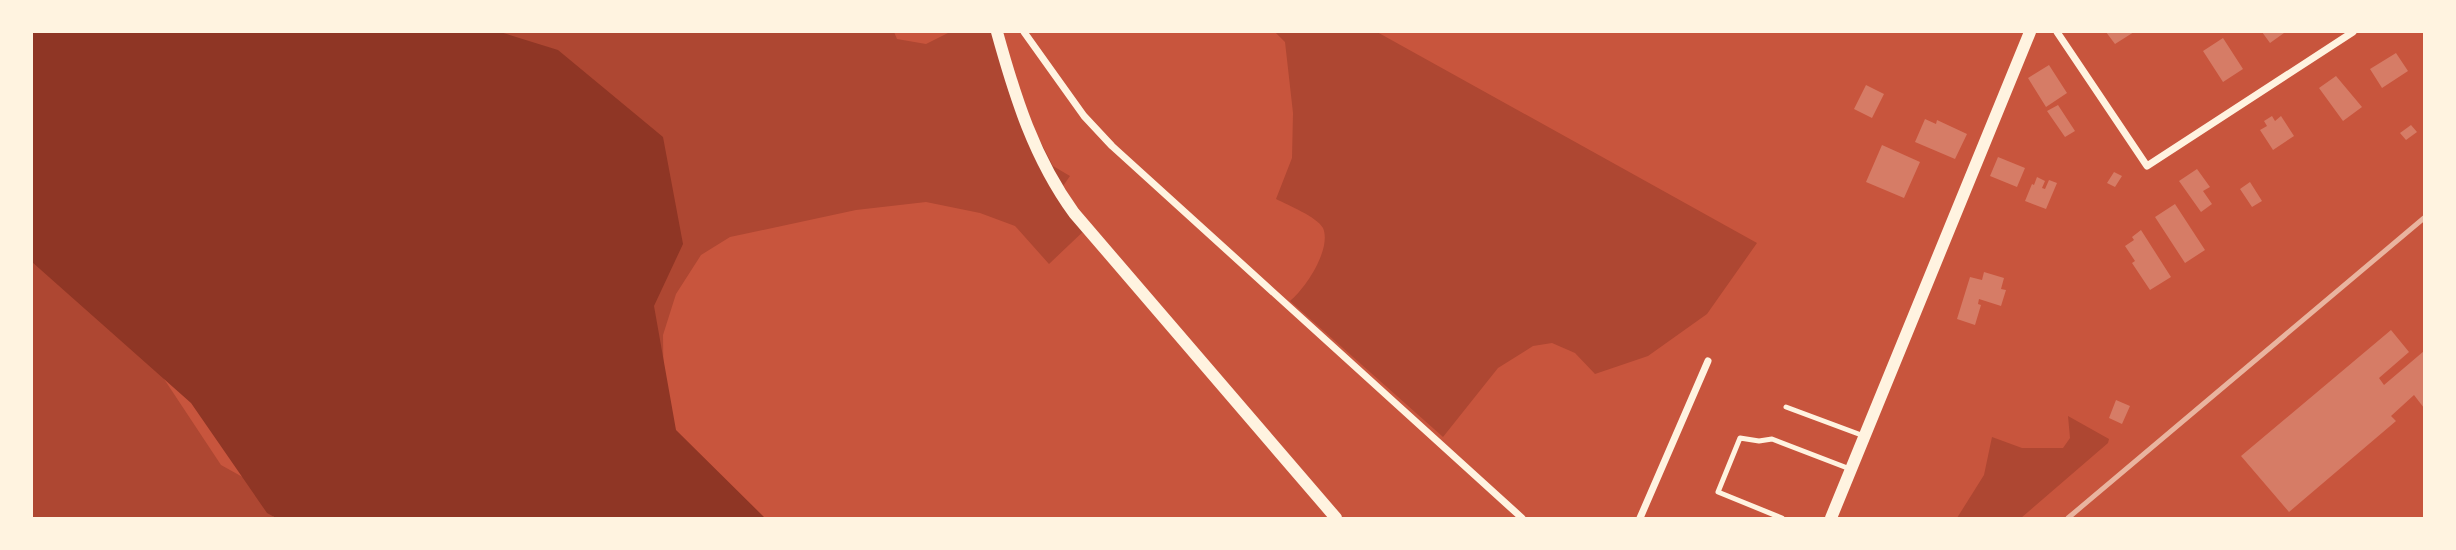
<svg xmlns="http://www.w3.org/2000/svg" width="2456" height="550" font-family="'Fira Sans Condensed',sans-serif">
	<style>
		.green { fill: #ae4732 }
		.water { fill: #8f3625 }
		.building { fill: #d67c66 }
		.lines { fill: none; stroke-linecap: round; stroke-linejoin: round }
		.service { stroke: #fff3e0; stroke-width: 5 }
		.minor { stroke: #fff3e0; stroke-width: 7 }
		.tertiary { stroke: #fff3e0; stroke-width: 12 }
		.rail { stroke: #e9b49f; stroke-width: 5 }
	</style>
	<rect width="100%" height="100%" fill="#c8553d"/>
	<path class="green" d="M412,32H894L897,39L926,44L950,32H998L1010,68L1035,131L1053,166L1070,176L1063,186L1089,226L1049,264L1015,226L980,213L926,202L856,210L730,237L701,255L676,294L663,335L664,419L713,518Z
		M1275,32H1377L1757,243L1707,314L1648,356L1595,374L1575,353L1552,343L1533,346L1498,368L1443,437L1290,301C1305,289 1332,249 1323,228C1317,217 1288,205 1276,199L1292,158L1293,113L1285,42Z
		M32,255L129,326L221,465L248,480L262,497L274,518H32Z
		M2068,416L2109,439L2108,443L2021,518H1957L1984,475L1992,437L2022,448H2063L2070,438Z"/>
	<path class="water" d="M32,32H500L558,50L663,137L683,244L654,306L676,430L765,518H276L267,513L191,403L32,262Z"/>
	<path class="building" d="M2106,32H2134L2115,44Z
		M2262,32H2282L2284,33L2270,43Z
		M2223,38L2243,69L2223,82L2203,51Z
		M2396,53L2408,71L2382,88L2370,69Z
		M2049,65L2067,93L2046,107L2028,78Z
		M2336,76L2362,107L2343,121L2319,88Z
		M1866,85L1884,94L1872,118L1854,109Z
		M2058,105L2075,131L2065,137L2047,111Z
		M2272,116L2275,121L2281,116L2294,136L2273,150L2260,130L2267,126L2264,121Z
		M1925,119L1936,124L1937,120L1967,134L1955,159L1915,142Z
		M2411,125L2417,132L2406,140L2400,133Z
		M1882,145L1920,162L1904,198L1866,182Z
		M1998,157L2025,168L2017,187L1990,176Z
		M2197,169L2210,187L2203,191L2212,204L2201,212L2179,181Z
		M2114,172L2122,176L2115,187L2107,183Z
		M2037,177L2045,181L2042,188L2045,189L2049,180L2057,183L2046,209L2025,201L2032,184L2034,185Z
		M2250,182L2262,201L2252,207L2240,189Z
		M2175,204L2205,250L2185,263L2155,217Z
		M2141,230L2171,277L2150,290L2132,263L2135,261L2125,246L2134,240L2132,237Z
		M1984,272L2004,278L2001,289L2006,290L2001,306L1979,299L1978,304L1981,305L1975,325L1957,319L1970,277L1982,280Z
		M2391,330L2409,352L2379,378L2384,385L2424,351V408L2414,395L2391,416L2396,421L2289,512L2241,456Z
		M2116,400L2130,406L2122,424L2109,418Z"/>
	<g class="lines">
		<path class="service" d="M1786,407L1864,436
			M1782,518L1718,492L1740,438L1759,441L1772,439L1850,469"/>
		<path class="minor" d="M1024,32L1084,116L1112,146L1522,518
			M2057,32L2147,166L2353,32
			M1640,518L1708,361"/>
		<path class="tertiary" d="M997,32C1015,97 1034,158 1074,213L1336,518
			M1831,518L2030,32"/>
		<path class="rail" d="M2068,518L2424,218"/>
	</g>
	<rect width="2456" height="550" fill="none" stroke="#fff3e0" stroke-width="66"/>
</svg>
